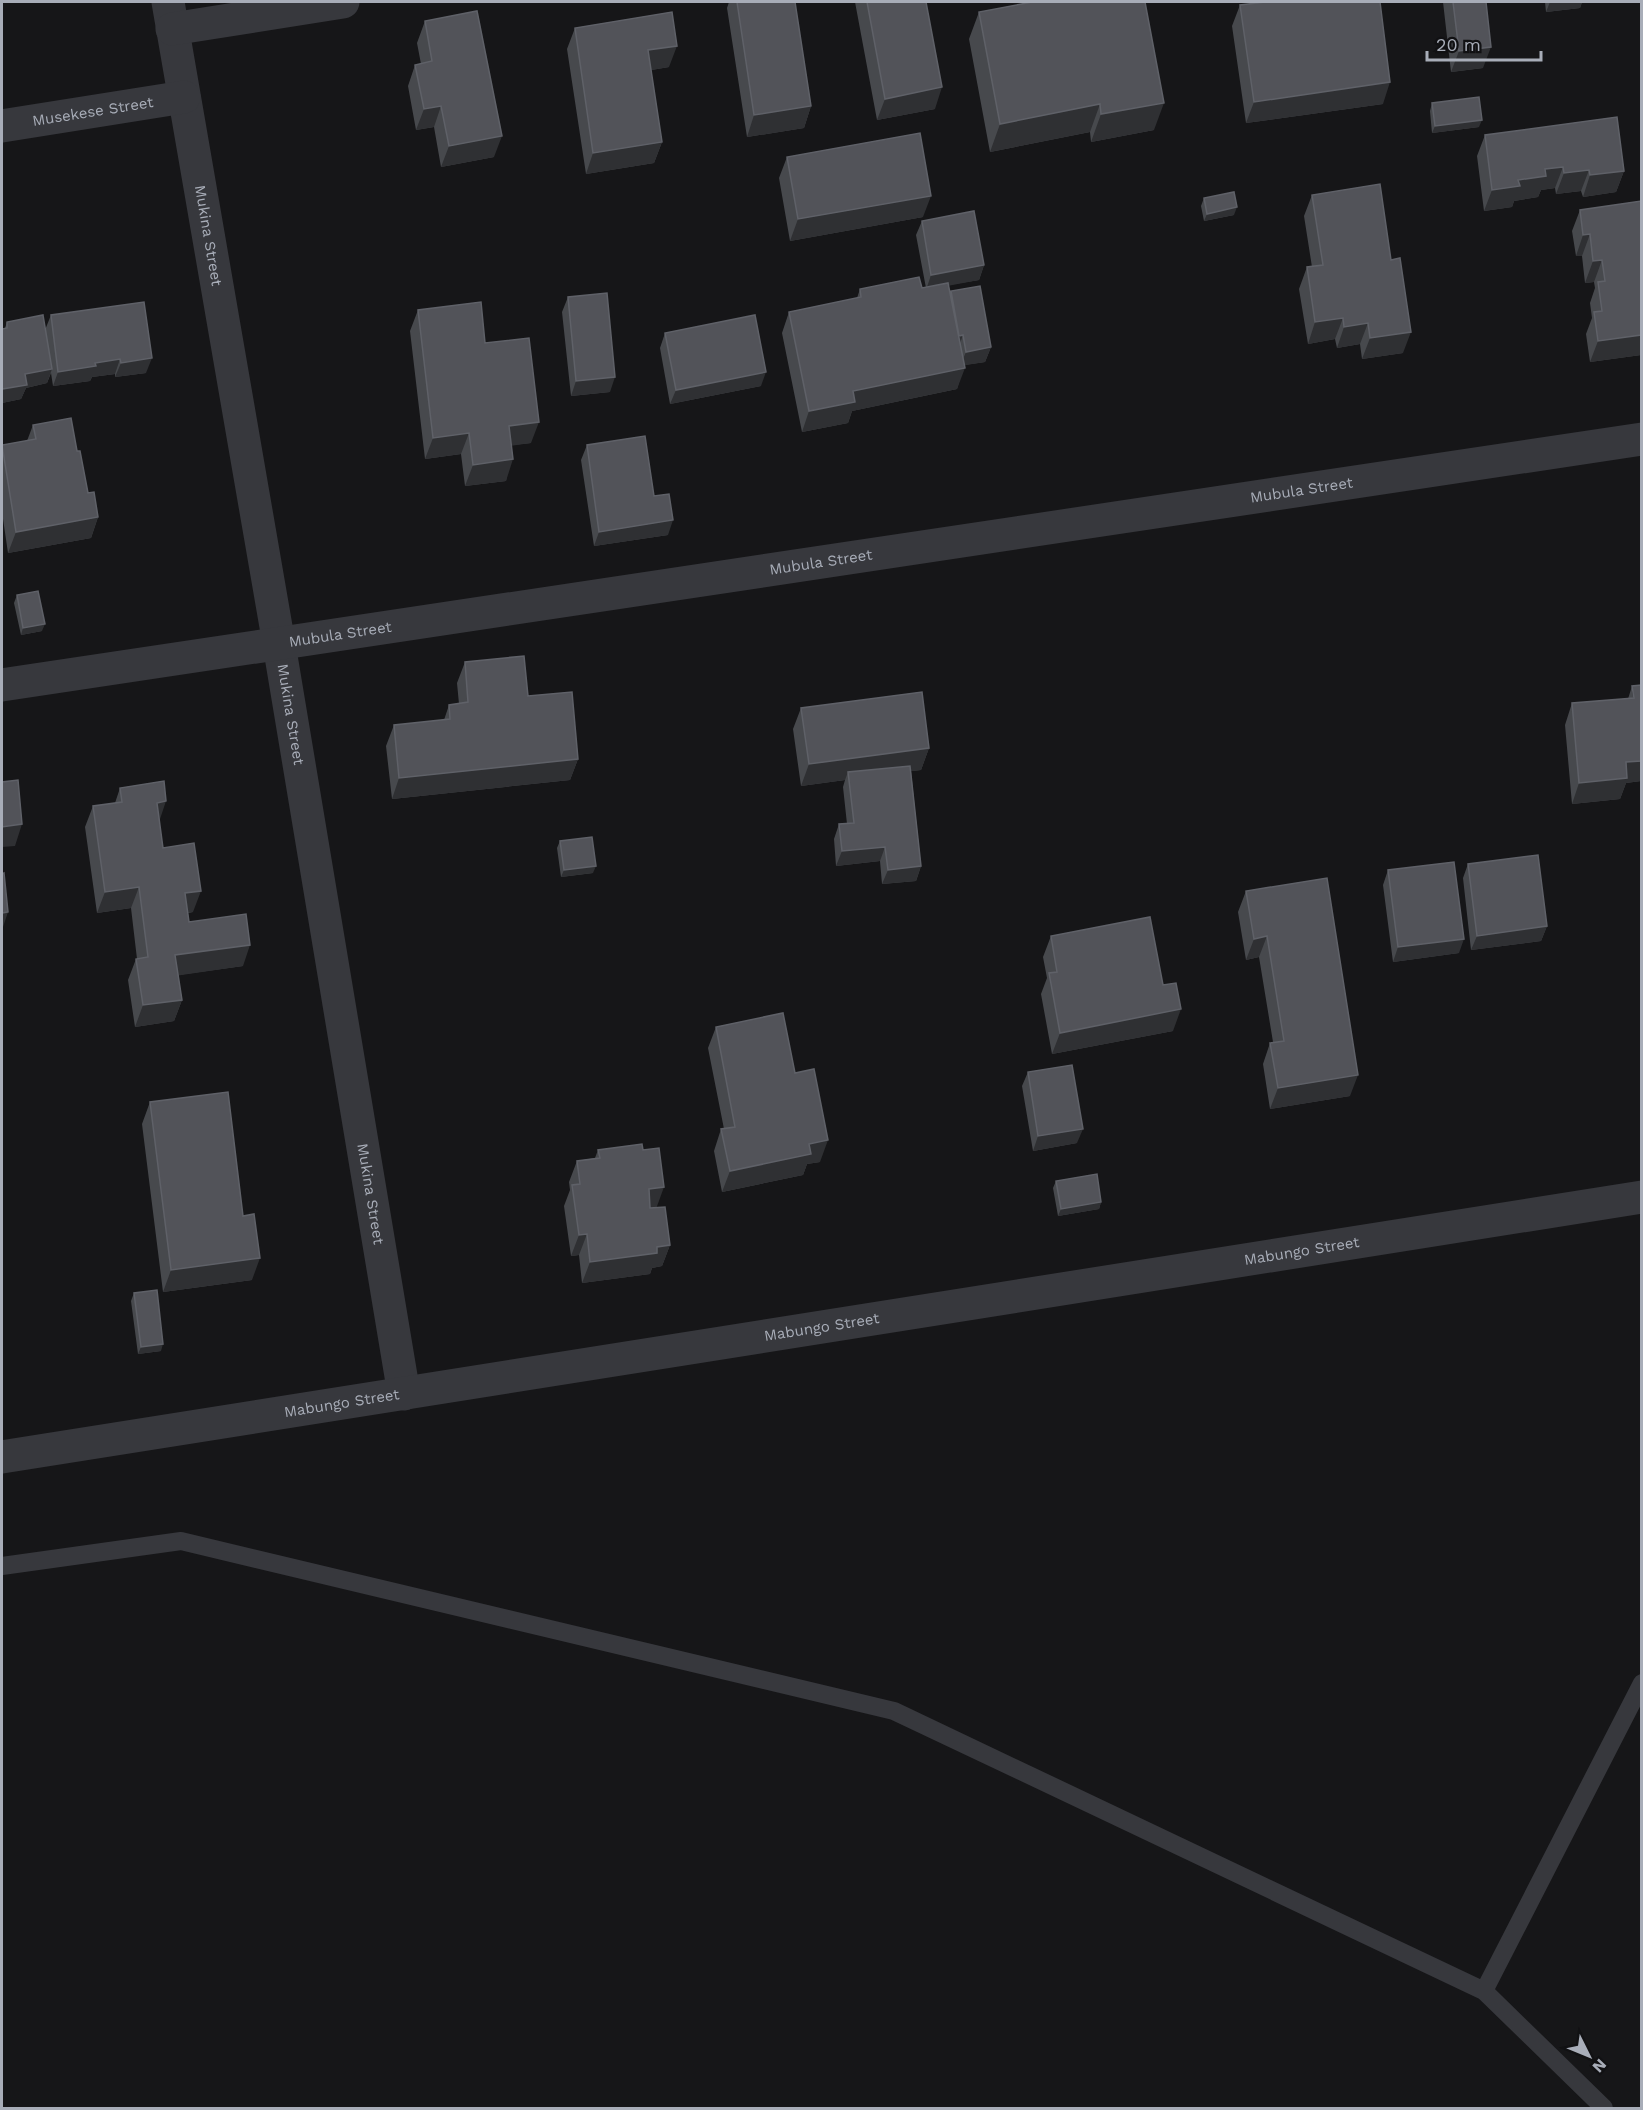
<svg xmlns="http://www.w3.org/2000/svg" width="1643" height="2110" font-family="'Work Sans',sans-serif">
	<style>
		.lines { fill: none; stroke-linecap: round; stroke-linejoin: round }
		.lane { stroke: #37383d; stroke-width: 18 }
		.street { stroke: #37383d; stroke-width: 33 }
		.wall { fill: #47494d }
		.shaded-wall { fill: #2f3033 }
		.building { fill: #525359; stroke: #5f6168; stroke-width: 1.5 }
		.labels { text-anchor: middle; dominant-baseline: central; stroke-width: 4.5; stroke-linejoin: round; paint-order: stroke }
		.street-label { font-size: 15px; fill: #a8adb8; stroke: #111113 }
	</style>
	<rect width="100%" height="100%" fill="#161618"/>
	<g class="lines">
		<path class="lane" d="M2,1566L181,1541L894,1711L1484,1991L1604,2108
			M1484,1991L1642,1683"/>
		<g class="street">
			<path id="s1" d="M168,2L279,644L404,1394"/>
			<path d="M172,29L343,2"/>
			<path id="s2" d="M2,126L184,97"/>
			<path id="s3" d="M2,685L1642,439"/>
			<path id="s4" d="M2,1457L1642,1197"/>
		</g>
	</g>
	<path class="wall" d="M729,2H795L811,106L804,128L747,137L727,8Z
		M855,2H926L935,109L877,120Z
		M1443,2H1486L1483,68L1451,72Z
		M1545,2H1582L1580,8L1546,12Z
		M1240,5L1383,104L1246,123L1232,26Z
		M979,12L1154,130L1091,142L1090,132L990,152L969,39Z
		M425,21L494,157L441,167L434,127L416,130L408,86L415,65L421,64L417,43Z
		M575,28L669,67L651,70L662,142L654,163L586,174L567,49Z
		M1432,103L1479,127L1432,133L1430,111Z
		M1485,135L1624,171L1616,192L1583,197L1581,191L1556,194L1555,188L1541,190L1538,197L1514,201L1512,207L1484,211L1477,156Z
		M787,157L923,217L790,241L779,178Z
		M1312,195L1403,353L1362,359L1360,344L1337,348L1335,339L1308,344L1299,289L1307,267H1312L1304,216Z
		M1204,198L1234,215L1204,221L1201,206Z
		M1641,201V355L1590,362L1586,334L1592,318L1590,303L1595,288L1594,282L1585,283L1582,256H1576L1572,231L1580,210Z
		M922,221L984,265L979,280L948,285L950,294L951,291L991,347L985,362L964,365L957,389L852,411L848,423L802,432L782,333L789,312L857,298L860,289L926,288L916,235Z
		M568,297L610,392L571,396L562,312Z
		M418,310L485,343L531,443L512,445L506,481L465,486L461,454L425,459L410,331Z
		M51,315L146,373L115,377V374L92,377L90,381L53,386L51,373L47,383L26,388L21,399L2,403V329L5,328L7,322L45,330Z
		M665,333L761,386L670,404L660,348Z
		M33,425L77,451L88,493L98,517L91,538L8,553L2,512V445L27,441Z
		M587,445L654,496L668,535L594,546L581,460Z
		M17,595L42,631L21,635L14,603Z
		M465,662L528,696L578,759L570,780L392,799L386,746L394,725L444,720L449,705L459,704L457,683Z
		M1632,686L1641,781L1626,783L1620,799L1572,804L1565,725L1572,703L1628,699Z
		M801,708L929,748L921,770L911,771L921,866L916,881L882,884L880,861L836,866L834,839L839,824H847L843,787L845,780L801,786L793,729Z
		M120,788L159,820L163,848L193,912L188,913L189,922L243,966L178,975L182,1000L174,1021L135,1027L128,980L136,959H137L131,908L97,913L85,827L93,806L115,803Z
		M560,841L593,873L561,877L557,848Z
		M1468,864L1547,926L1541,941L1471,950L1463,878Z
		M1388,870L1459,953L1393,962L1383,885Z
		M1246,891L1350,1096L1270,1109L1263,1064L1270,1043L1273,1042L1259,957L1246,960L1238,912Z
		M1051,936L1163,985L1173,1031L1052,1054L1041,994L1047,978L1043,957Z
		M716,1027L795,1073L820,1162L807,1164L803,1175L722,1192L714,1151L721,1129H724L708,1048Z
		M1028,1072L1077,1143L1033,1151L1022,1086Z
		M150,1102L243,1216L252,1280L163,1292L142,1124Z
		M598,1150L656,1208L670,1245L662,1266L652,1268L650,1274L582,1283L579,1255L571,1256L564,1206L570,1190L569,1182L577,1161L595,1158Z
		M1056,1181L1101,1202L1099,1209L1058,1216L1053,1188Z
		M134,1293L161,1351L138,1354L131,1301Z"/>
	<path class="shaded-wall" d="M1550,2H1582L1580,8L1546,12Z
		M677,46L669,67L640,72L648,50Z
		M1491,47L1483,68L1451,72L1459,51Z
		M1390,82L1383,104L1246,123L1254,102Z
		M942,87L935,109L877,120L885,99Z
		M1164,103L1154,130L1091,142L1101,114Z
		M1100,104L1090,132L990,152L1000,124Z
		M441,106L434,127L416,130L424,109Z
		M811,106L804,128L747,137L754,115Z
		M1482,120L1479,127L1432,133L1435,126Z
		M502,136L494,157L441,167L449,146Z
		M662,142L654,163L586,174L593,153Z
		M1563,167L1555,188L1541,190L1538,197L1514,201L1512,207L1484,211L1492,190L1545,169Z
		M1589,170L1581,191L1556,194L1564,173Z
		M1624,171L1616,192L1583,197L1590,175Z
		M931,196L923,217L790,241L798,219Z
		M1237,207L1234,215L1204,221L1207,214Z
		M1590,234L1582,256H1576L1583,235Z
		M1602,260L1594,282L1585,283L1593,261Z
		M984,265L979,280L926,290L931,275Z
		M1343,318L1335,339L1308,344L1315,322Z
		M1368,323L1360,344L1337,348L1344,327Z
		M1411,332L1403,353L1362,359L1370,338Z
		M963,335L958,349L959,336Z
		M1641,335V355L1590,362L1598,341Z
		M991,347L985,362L960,366L966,352Z
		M152,358L146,373L115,377L121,363Z
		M120,359L115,374L92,377L90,381L53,386L58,372L95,363Z
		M965,368L957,389L852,411L848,423L802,432L809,411L853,391Z
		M52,369L47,383L26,388L21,399L2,403V389L25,374Z
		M766,372L761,386L670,404L676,390Z
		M615,377L610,392L571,396L576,381Z
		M539,422L531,443L502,447L509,426Z
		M469,433L461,454L425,459L433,438Z
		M513,459L506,481L465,486L473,465Z
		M98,517L91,538L8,553L16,532Z
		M673,520L668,535L594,546L599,532Z
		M45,624L42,631L21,635L23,628Z
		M929,748L921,770L849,779L848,772L845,780L801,786L809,764Z
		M578,759L570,780L392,799L399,778Z
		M1641,761V781L1626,783L1620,799L1572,804L1579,783L1626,762Z
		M166,801L159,822L157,803Z
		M22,824L15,846L2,847V827Z
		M885,847L880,861L836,866L842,851Z
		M596,866L593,873L561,877L564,870Z
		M921,866L916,881L882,884L888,870Z
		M139,887L131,908L97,913L105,892Z
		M201,891L193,912L177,914L185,893Z
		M8,912L2,930V913Z
		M1547,926L1541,941L1471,950L1477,936Z
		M1267,936L1259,957L1246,960L1254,939Z
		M1464,939L1459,953L1393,962L1398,947Z
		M250,945L243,966L168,977L175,955Z
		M182,1000L174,1021L135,1027L143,1005Z
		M1181,1009L1173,1031L1052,1054L1060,1033Z
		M1358,1075L1350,1096L1270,1109L1278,1088Z
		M1083,1129L1077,1143L1033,1151L1038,1136Z
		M828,1140L820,1162L807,1164L803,1175L722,1192L730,1171L809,1144Z
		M664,1187L656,1209L641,1210L649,1189Z
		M1101,1202L1099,1209L1058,1216L1061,1209Z
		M587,1234L579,1255L571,1256L579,1235Z
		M670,1245L662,1266L652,1268L650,1274L582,1283L590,1262L657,1247Z
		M260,1258L252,1280L163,1292L171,1270Z
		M163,1344L161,1351L138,1354L141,1347Z"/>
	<path class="building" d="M737,2H795L811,106L754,115Z
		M867,2H926L942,87L885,99Z
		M1032,2H1145L1164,103L1101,114L1100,104L1000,124L979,12Z
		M1265,2H1380L1390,82L1254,102L1240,5Z
		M1453,2H1486L1491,47L1459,51Z
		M477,11L502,136L449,146L441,106L424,109L415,65L432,61L425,21Z
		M672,12L677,46L648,50L662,142L593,153L575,28Z
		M1479,97L1482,120L1435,126L1432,103Z
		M1617,117L1624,171L1590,175L1589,170L1564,173L1563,167L1545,169L1546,176L1518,180L1520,186L1492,190L1485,135Z
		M920,133L931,196L798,219L787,157Z
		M1380,184L1391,260L1400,258L1411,332L1370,338L1368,323L1344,327L1343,318L1315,322L1307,267L1323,265L1312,195Z
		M1234,192L1237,207L1207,214L1204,198Z
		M1641,201V335L1598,341L1594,312L1602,311L1598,282L1605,281L1602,260L1593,261L1590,234L1583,235L1580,210Z
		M974,211L984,265L931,275L922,221Z
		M919,277L922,288L948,283L965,368L853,391L855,402L809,411L789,312L861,297L860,289Z
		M980,286L991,347L966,352L963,335L959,336L951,291Z
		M607,293L615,377L576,381L568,297Z
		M144,302L152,358L121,363L120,359L95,363L96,366L58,372L51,315Z
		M481,302L485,343L529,338L539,422L509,426L513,459L473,465L469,433L433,438L418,310Z
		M43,315L52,369L25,374L27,385L2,389V329L7,328V322Z
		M755,315L766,372L676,390L665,333Z
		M71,418L77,451H80L88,493L94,492L98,517L16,532L2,445L36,439L33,425Z
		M645,436L654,496L669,494L673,520L599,532L587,445Z
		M38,591L45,624L23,628L17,595Z
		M524,656L528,696L572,692L578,759L399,778L394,725L450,719L449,705L468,702L465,662Z
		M1641,685V761L1626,762L1627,778L1579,783L1572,703L1634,698L1632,686Z
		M922,692L929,748L809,764L801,708Z
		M910,766L921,866L888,870L885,847L842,851L839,824L854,823L848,772Z
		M18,780L22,824L2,827V782Z
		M164,781L166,801L157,803L163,848L194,843L201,891L185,893L189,922L246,914L250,945L175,955L182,1000L143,1005L136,959L148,957L139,887L105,892L93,806L122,802L120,788Z
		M592,837L596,866L564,870L560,841Z
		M1538,855L1547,926L1477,936L1468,864Z
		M1454,862L1464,939L1398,947L1388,870Z
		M4,873L8,912L2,913V874Z
		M1327,878L1358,1075L1278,1088L1270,1043L1284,1041L1267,936L1254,939L1246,891Z
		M1150,917L1163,985L1176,983L1181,1009L1060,1033L1049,973L1057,972L1051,936Z
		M783,1013L795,1073L814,1069L828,1140L809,1144L811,1154L730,1171L721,1129L735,1127L716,1027Z
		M1072,1065L1083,1129L1038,1136L1028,1072Z
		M228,1092L243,1216L254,1214L260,1258L171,1270L150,1102Z
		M642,1144L643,1150L659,1148L664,1187L649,1189L650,1208L665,1207L670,1245L657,1247V1253L590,1262L587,1234L579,1235L572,1185L580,1184L577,1161L600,1158L598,1150Z
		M1097,1174L1101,1202L1061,1209L1056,1181Z
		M157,1290L163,1344L141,1347L134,1293Z"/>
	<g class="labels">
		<g class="street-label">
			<text stroke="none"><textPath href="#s2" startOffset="92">Musekese Street</textPath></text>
			<text stroke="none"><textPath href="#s1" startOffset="237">Mukina Street</textPath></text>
			<text stroke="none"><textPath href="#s3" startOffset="1314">Mubula Street</textPath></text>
			<text stroke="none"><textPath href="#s3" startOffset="828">Mubula Street</textPath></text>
			<text stroke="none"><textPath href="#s3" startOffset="342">Mubula Street</textPath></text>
			<text stroke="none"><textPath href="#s1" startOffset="723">Mukina Street</textPath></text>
			<text stroke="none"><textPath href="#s1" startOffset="1209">Mukina Street</textPath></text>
			<text stroke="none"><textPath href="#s4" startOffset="1316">Mabungo Street</textPath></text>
			<text stroke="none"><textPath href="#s4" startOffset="830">Mabungo Street</textPath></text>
			<text stroke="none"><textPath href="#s4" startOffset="344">Mabungo Street</textPath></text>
		</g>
	</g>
	<rect width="1643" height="2110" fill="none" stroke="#a8adb8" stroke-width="6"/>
	<g transform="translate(1589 2056) rotate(133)" stroke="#111113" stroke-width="4.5" paint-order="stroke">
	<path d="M0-4.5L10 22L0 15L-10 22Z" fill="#a8adb8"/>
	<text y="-9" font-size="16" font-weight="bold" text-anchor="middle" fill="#a8adb8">N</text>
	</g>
	<path d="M1427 51v9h114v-9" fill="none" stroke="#a8adb8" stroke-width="3"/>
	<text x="1436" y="51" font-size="18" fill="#a8adb8" stroke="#111113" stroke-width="4.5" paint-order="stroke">20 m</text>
</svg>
